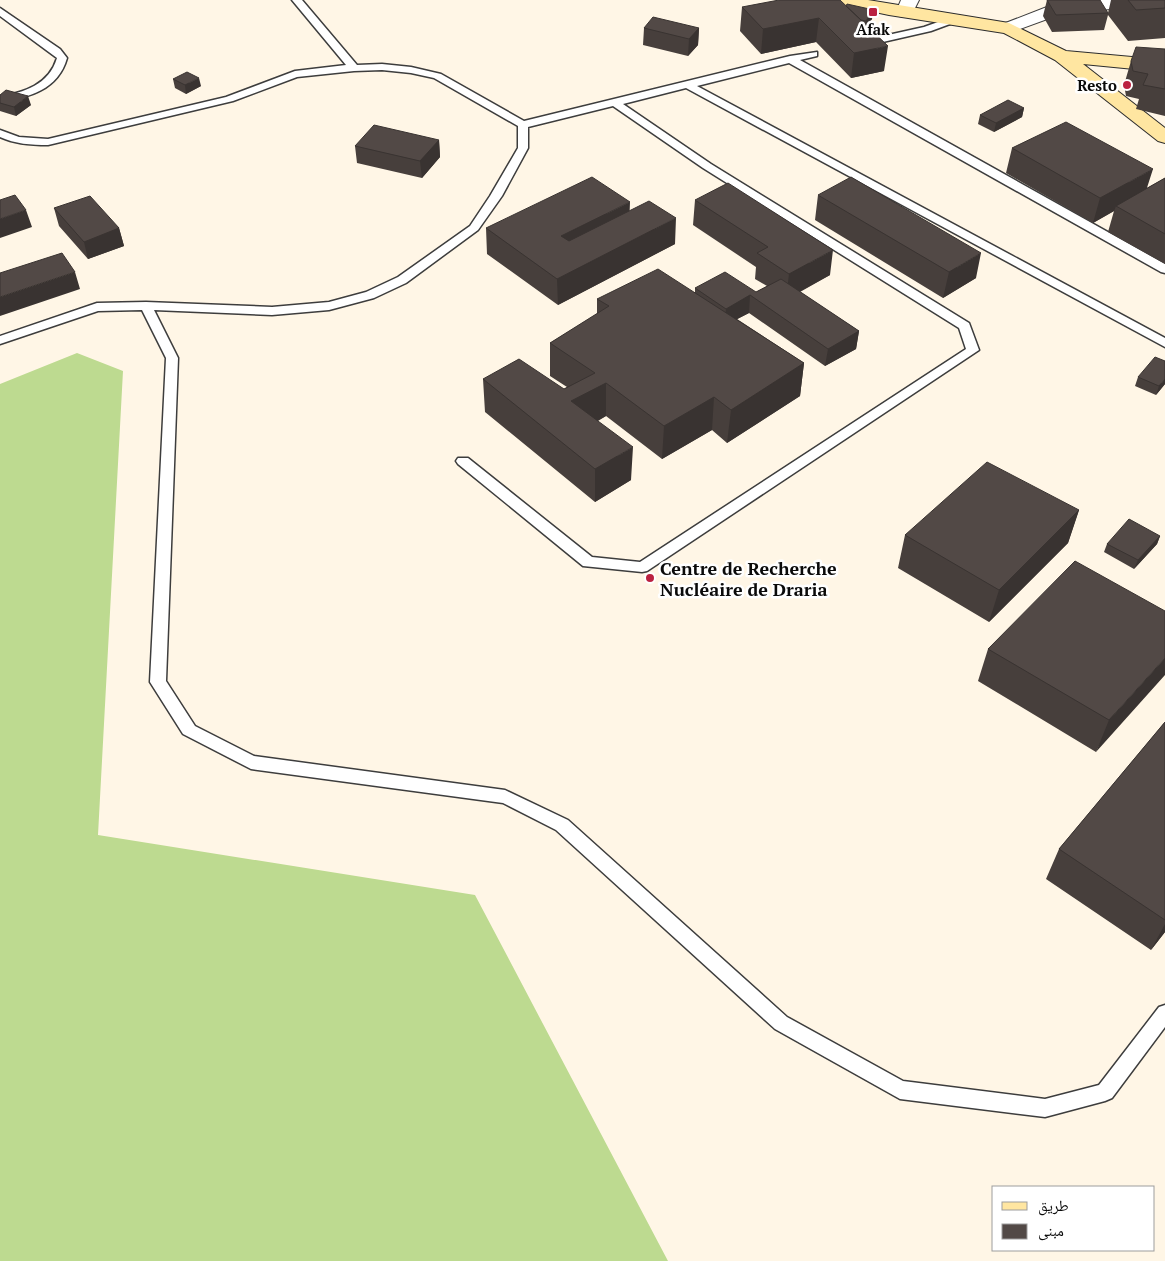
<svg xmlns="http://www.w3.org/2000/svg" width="1165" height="1261" font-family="'PT Serif','Noto Naskh Arabic',serif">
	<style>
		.forest { fill: #bdda90 }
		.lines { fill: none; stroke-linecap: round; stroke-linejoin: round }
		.service-casing { stroke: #3d3d3d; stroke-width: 3 }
		.minor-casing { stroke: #3d3d3d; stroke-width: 2 }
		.tertiary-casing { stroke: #3d3d3d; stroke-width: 2 }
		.secondary-casing { stroke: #2c2c2c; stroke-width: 2 }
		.service { fill: #fff; fill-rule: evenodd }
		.minor { fill: #fff; fill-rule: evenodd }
		.tertiary { fill: #fff; fill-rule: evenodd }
		.secondary { fill: #ffe6a1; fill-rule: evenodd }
		.wall { fill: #473f3c }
		.shaded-wall { fill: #393331 }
		.building { fill: #524946; stroke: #393331 }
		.poi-dot { fill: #bb2140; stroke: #fff; stroke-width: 2 }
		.labels { text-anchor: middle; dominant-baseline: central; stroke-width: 5; stroke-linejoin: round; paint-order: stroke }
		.far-poi-label { font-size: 15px; font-weight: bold; fill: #0a0a0a; stroke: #fff }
		.poi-label { font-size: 18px; font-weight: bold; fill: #0a0a0a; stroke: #fff; text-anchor: start }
	</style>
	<rect width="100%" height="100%" fill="#fff6e6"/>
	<path class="forest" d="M77,353L123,371L98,835L475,895L668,1261H0V384Z"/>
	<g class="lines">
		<g class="service-casing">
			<path id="service" d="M292,0H302L357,65L382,64L411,67L441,74L524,121L790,56L817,52V56L800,60L1165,264V273L1161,272L789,63L697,86L1165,338V347L686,88L623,104L711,164L969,323L979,350L647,571L642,572L583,566L458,464L456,461L458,458H468L592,557L640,562L966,349L959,328L703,168L613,106L528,127V148L502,196L478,230L406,283L374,298L329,310L272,315L154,310L178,358L166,681L195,726L254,756L505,790L568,820L787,1017L903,1081L1045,1099L1099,1085L1159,1007L1165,1005V1027L1112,1098L1105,1101L1045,1117L900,1099L775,1029L556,830L503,803L251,769L183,734L150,682L166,358L142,310L98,311L0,344V336L97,303L146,302L272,307L329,302L366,292L398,277L470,226L490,196L518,148V126L434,78L411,73L382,70L354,71L297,77L233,101L48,145C31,145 15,144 0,137V130L19,137L48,139L226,97L295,71L346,65Z
				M0,8L60,49L67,58C58,90 29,97 0,103V97C24,92 49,85 57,58L0,16Z
				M955,16L958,17V21L931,31L874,44L869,41L870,39L924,27Z"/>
		</g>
		<g class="minor-casing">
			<path id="minor" d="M901,0H919L911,16L905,17L899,16L896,12Z"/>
		</g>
		<g class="tertiary-casing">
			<path id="tertiary" d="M1095,0H1159L1156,4L1150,5L1061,14L1009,33L1003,32L1000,28L1003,24L1052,5Z"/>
		</g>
		<g class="secondary-casing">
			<path id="secondary" d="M834,0H868L1009,23L1066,51L1165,60V72L1083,64L1165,128V143L1158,141L1055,60L1004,33L889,15L837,4Z"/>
		</g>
		<use href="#service" class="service"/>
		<use href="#minor" class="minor"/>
		<use href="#tertiary" class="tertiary"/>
		<use href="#secondary" class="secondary"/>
	</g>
	<path class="wall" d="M1047,0L1108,13L1111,0H1165V38L1128,41L1108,15L1104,30L1052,32L1043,16Z
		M846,6L872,19L867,26L884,71L851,78L816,42L761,54L740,31L742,7Z
		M644,28H699L698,45L688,56L643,45Z
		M1165,49V116L1136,109L1139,99L1126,96L1124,85L1131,61Z
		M173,79L201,86L186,94L175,88Z
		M0,95L31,105L16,116L0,111Z
		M1024,108L1022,117L994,132L978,124L980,115Z
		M439,140L440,157L422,178L357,163L355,146Z
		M1012,148L1147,188L1165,178V264L1108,232L1114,211L1093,223L1006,173Z
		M818,195L976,278L943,298L815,220Z
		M695,200L830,275L800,292L859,331L856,349L825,366L749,313L737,319L804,363L800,396L727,443L712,430L662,459L606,416L598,421L631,480L595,502L485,412L483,379L564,389L567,387L550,376V343L597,314V299L695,292V288L756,292L767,286L755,279L756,267L693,225Z
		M54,208L119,228L124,246L88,259L59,226Z
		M629,211L675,244L558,305L487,254L486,228Z
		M1138,377L1165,384L1156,395L1135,386Z
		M1079,510L1068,543L989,622L898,568L905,535Z
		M1160,536L1157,544L1134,569L1104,552L1107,544Z
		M1165,611L1096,752L978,681L988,649Z
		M1165,722V932L1151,950L1046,879L1059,849Z"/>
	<path class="shaded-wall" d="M874,10L872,19L864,29L866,21Z
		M819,18L816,42L761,54L763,29Z
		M699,28L698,45L688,56L689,39Z
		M888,46L884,71L851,78L854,53Z
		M199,78L201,86L186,94L185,85Z
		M28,96L31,105L16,116L14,107Z
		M1024,108L1022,117L994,132L996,123Z
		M439,140L440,157L422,178L420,161Z
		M1153,169L1145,194L1116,206L1114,211L1093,223L1100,198Z
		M630,202L629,227L562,261L561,236Z
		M26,210L32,227L0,238V219Z
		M676,218L675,244L558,305L557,279Z
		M119,228L124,246L88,259L84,242Z
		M833,250L830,275L786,299L789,274Z
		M981,253L976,278L943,298L949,272Z
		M75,272L80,289L0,316V297Z
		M750,295L749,313L724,326L726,309Z
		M859,331L856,349L825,366L828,349Z
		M804,363L800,396L727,443L731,410Z
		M1165,379V384L1156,395L1159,386Z
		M606,383V416L572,434L571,401Z
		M714,397L712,430L662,459L664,426Z
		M633,447L631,480L595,502V469Z
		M1079,510L1068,543L989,622L999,590Z
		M1160,536L1157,544L1134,569L1138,560Z
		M1165,658V675L1096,752L1109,720Z
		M1165,924V932L1151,950Z"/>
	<path class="building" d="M779,0H840L888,46L854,53L819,18L763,29L742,7Z
		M1047,0H1100L1108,13L1056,15Z
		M1128,0H1165V8L1136,10Z
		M847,4L874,10L866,21L861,20L846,6Z
		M653,17L699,28L689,39L644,28Z
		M1136,47L1165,49V89L1143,85L1148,74L1133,71L1131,61Z
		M187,72L199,78L185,85L173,79Z
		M6,90L28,96L14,107L0,103V95Z
		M1008,100L1024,108L996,123L980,115Z
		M1066,122L1153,169L1100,198L1012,148Z
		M374,125L439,140L420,161L355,146Z
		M592,177L630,202L561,236L569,241L649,201L676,218L557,279L486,228Z
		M851,177L981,253L949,272L818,195Z
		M1165,178V234L1116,206Z
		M728,183L833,250L789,274L757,253L768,247L695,200Z
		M15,195L26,210L0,219V200Z
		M90,196L119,228L84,242L54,208Z
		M62,253L75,272L0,297V273Z
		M658,269L804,363L731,410L714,397L664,426L606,383L571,401L633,447L595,469L483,379L519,359L564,389L595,373L550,343L609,306L597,299Z
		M725,272L756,292L781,279L859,331L828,349L750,295L726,309L695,288Z
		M1155,357L1165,361V379L1159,386L1138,377Z
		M987,462L1079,510L999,590L905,535Z
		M1129,519L1160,536L1138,560L1107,544Z
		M1075,561L1165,611V658L1109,720L988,649Z
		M1165,722V920L1059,849Z"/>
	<g class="poi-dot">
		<rect x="868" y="7" width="10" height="10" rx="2.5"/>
		<circle cx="1127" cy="85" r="5"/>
		<circle cx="650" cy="578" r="5"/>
	</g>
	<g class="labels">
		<g class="far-poi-label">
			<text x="873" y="29">Afak</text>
			<text x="1117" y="85" text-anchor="end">Resto</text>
		</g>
		<g class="poi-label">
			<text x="660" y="568">Centre de Recherche<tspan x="660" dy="21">Nucléaire de Draria</tspan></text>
		</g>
	</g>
	<rect x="992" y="1186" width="162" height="65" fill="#ffffff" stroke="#9d9d9d"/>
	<rect x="1002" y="1202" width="25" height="8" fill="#ffe6a1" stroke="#9d9d9d"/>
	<text x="1038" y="1211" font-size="15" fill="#0a0a0a">طريق</text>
	<rect x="1002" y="1224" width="25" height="15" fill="#524946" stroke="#9d9d9d"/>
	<text x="1038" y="1236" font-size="15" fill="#0a0a0a">مبنى</text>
</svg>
